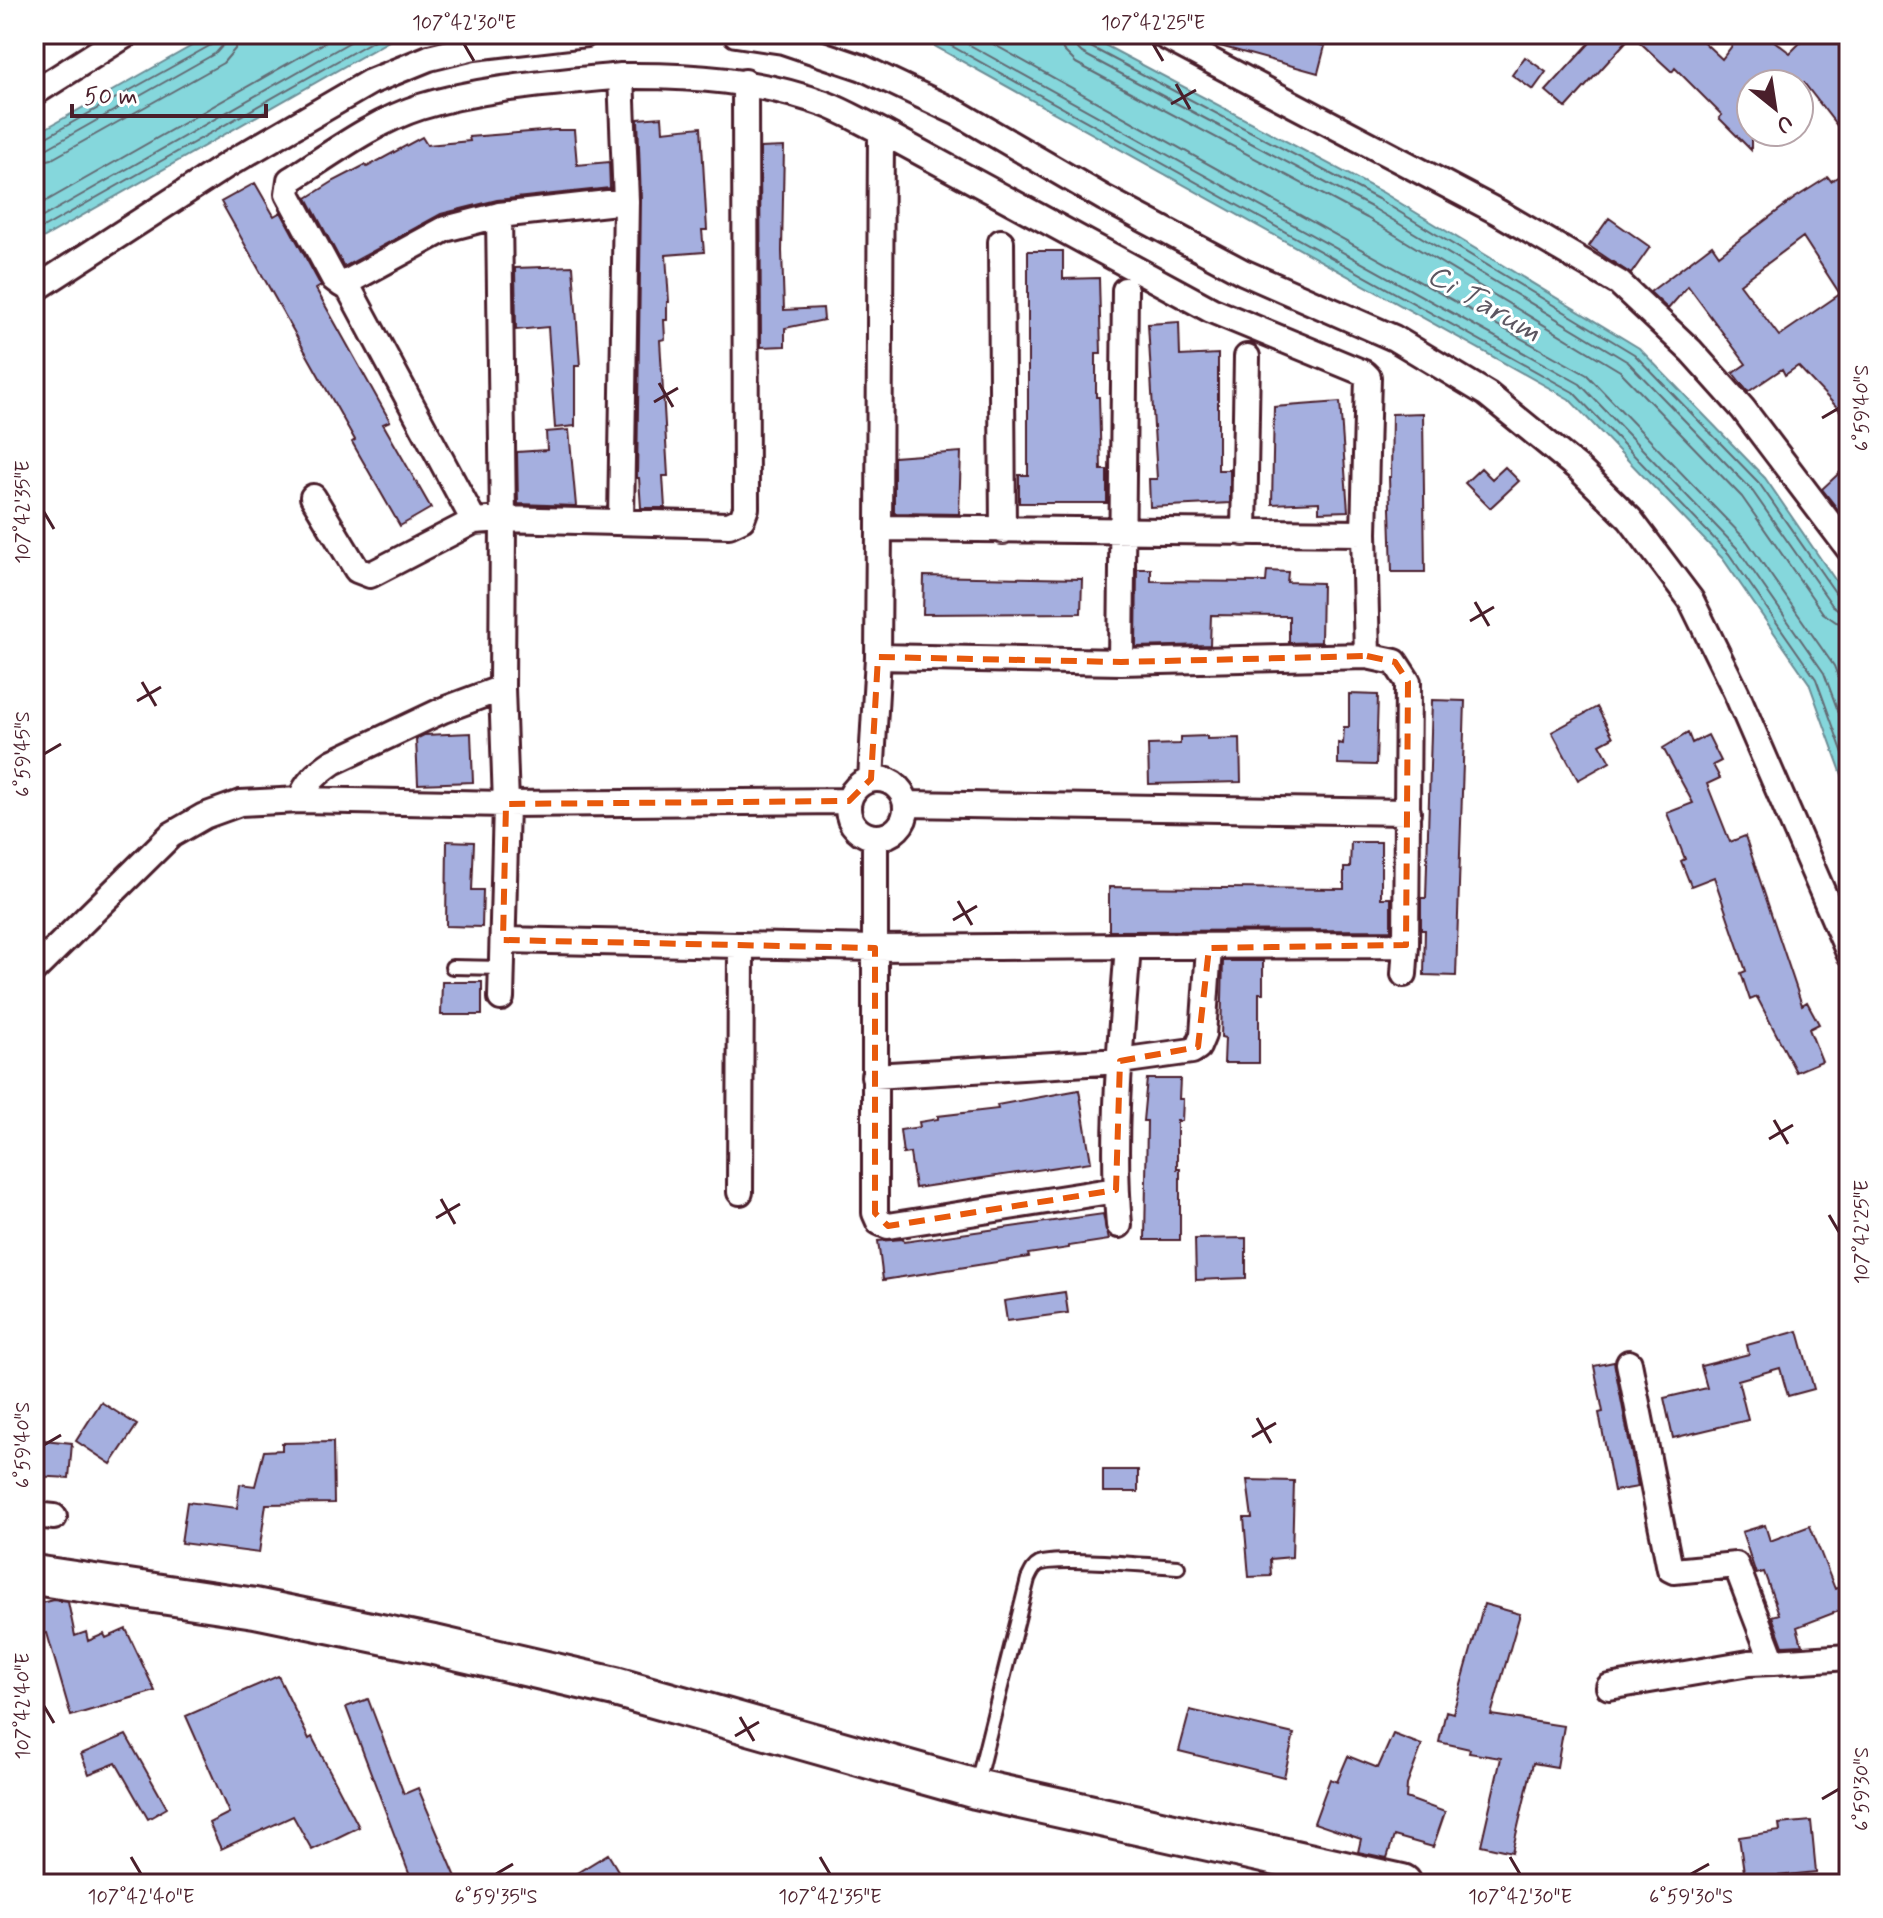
<svg xmlns="http://www.w3.org/2000/svg" width="1883" height="1918" font-family="Mynerve,sans-serif">
	<style>
		.water { fill: #85d7dc; stroke: #6d8d95; stroke-width: 2 }
		.lines { fill: none; stroke-linecap: round; stroke-linejoin: round }
		.shore { stroke: #626972; stroke-width: 2 }
		.building { fill: #a5afdf; stroke: #4a1f2b; stroke-width: 2; fill-rule: evenodd }
		.lane-casing { stroke: #4a1f2b; stroke-width: 18 }
		.street-casing { stroke: #4a1f2b; stroke-width: 30 }
		.primary-casing { stroke: #4a1f2b; stroke-width: 44 }
		.lane { stroke: #fff; stroke-width: 12 }
		.street { stroke: #fff; stroke-width: 24 }
		.primary { stroke: #fff; stroke-width: 38 }
		.marked { fill: none; stroke: #e8590c; stroke-width: 6; stroke-dasharray: 16 10; stroke-linejoin: round }
		.ticks { fill: none; stroke: #4a1f2b; stroke-width: 3 }
		.labels { text-anchor: middle; dominant-baseline: central; stroke-width: 6; stroke-linejoin: round; paint-order: stroke }
		.water-label { font-size: 30px; font-style: italic; fill: #5c5660; stroke: #fff }
		.neatline { fill: none; stroke: #4a1f2b; stroke-width: 3 }
		.ticks-label { font-size: 20px; text-anchor: middle; fill: #4a1f2b }
	</style>
	<rect width="100%" height="100%" fill="#fff"/>
	<filter id="ink" filterUnits="userSpaceOnUse"><feTurbulence type="fractalNoise" baseFrequency=".0125" numOctaves="2"/><feDisplacementMap in="SourceGraphic" scale="16" xChannelSelector="R" yChannelSelector="G"/><feConvolveMatrix kernelMatrix="1 2 1 2 8 2 1 2 1" color-interpolation-filters="sRGB"/></filter>
	<g filter="url(#ink)">
		<path class="water" d="M213,34H401L34,243V135Z
			M908,34H1084L1382,192L1639,348L1765,478L1849,600V794L1809,683L1723,559L1569,399L920,38Z"/>
		<g class="lines">
			<path class="shore" d="M930,34L1573,392L1729,554L1816,679L1849,770
				M950,34L1580,384L1737,548L1824,673L1849,741
				M975,34L1587,375L1747,541L1834,666L1849,705
				M1060,34L1063,50L1076,63L1367,218L1620,371L1742,497L1823,613L1836,622L1849,624
				M1072,34L1074,45L1082,53L1373,208L1628,362L1751,489L1832,605L1840,611L1849,612
				M1083,34L1087,45L1378,199L1634,354L1759,483L1839,598L1849,602
				M34,141L41,140L211,45L216,34
				M34,151L46,149L216,53L224,44L226,34
				M34,163L52,159L223,63L235,49L238,34
				M34,208L340,34
				M34,222L364,34
				M34,233L385,34"/>
		</g>
		<path class="building" d="M1206,34H1278L1325,46L1318,73L1209,43L1205,41Z
			M1598,34H1695L1722,59L1741,34H1765L1790,53L1809,34H1849V141L1804,83L1751,84V150L1719,118L1722,115L1675,68L1672,72L1632,35L1566,108L1546,91Z
			M1525,57L1546,72L1533,90L1512,75Z
			M662,117L663,131L701,127L707,230H702L704,252L666,255L669,302H667V320H664L665,339L660,340L668,476H663L665,508H641L639,478H637L641,201L638,119Z
			M554,130H574L577,165L609,162L610,188L497,200L441,214L344,267L307,198L334,181L365,165L367,167L422,137L427,145L470,141L469,137Z
			M784,147L782,251L784,310L823,308L824,320L785,328V346L761,347L760,148Z
			M1849,170V420L1798,366L1785,375L1782,369L1748,392L1733,373L1746,364L1688,286L1668,309L1650,292L1712,245L1719,255L1795,198L1828,177L1831,181ZM1803,237L1840,294L1779,336L1740,284Z
			M255,183L274,216L281,212L321,286L316,289L390,421L383,424L431,508L400,526L352,442L355,440L221,202Z
			M1609,218L1650,247L1631,274L1589,246Z
			M1028,251H1063V279L1099,278L1101,354H1096V397H1099L1101,470H1107V503H1019V475H1028Z
			M573,266L580,366H575V426L555,428L548,327L516,330L515,268Z
			M1179,322L1180,356L1218,354V470H1230V503L1150,507L1149,479H1157L1148,324Z
			M1340,402L1348,511L1319,512V502L1272,504L1274,407Z
			M1423,413L1425,572H1392L1389,477H1391L1392,414Z
			M569,430L576,506L518,504L517,452L547,450L546,432Z
			M961,452L959,514L894,513V457Z
			M1849,464V507L1840,512L1822,489Z
			M1505,467L1519,481L1490,508L1465,483L1481,468L1492,479Z
			M1137,569H1151V581L1266,582L1267,571L1288,572L1287,582L1322,583L1321,642L1289,643V616L1211,615L1210,645L1136,647Z
			M924,576L1082,579L1081,613L923,614Z
			M1349,694L1378,695L1376,765L1338,764V743L1343,744L1344,727H1349Z
			M1432,700L1465,701L1456,976L1424,975L1425,930H1421V898H1426Z
			M1597,707L1613,737L1600,744L1610,762L1578,780L1552,732Z
			M471,733L473,782L418,784L416,739L424,735Z
			M1688,733L1692,743L1708,735L1721,761L1713,765L1720,778L1707,784L1730,842L1745,836L1802,1005L1807,1002L1819,1024L1809,1029L1822,1061L1796,1072L1757,997L1750,1000L1741,973L1746,971L1714,877L1691,886L1681,861L1685,859L1667,813L1693,803L1663,748Z
			M1207,736V739L1240,738L1241,782L1149,784L1148,745L1180,744V737Z
			M447,841L474,842L472,890H483L482,927L446,926Z
			M1351,842H1381V898H1391V930L1109,931V887L1344,889V868H1350Z
			M1223,961H1263V993H1259V1063H1224L1225,1038L1221,1037Z
			M442,982H482V1015H441Z
			M1147,1079H1180L1179,1099H1183L1182,1121H1177V1169H1180V1240H1145L1147,1121H1143Z
			M1079,1090L1091,1162L915,1188L910,1153L903,1154L900,1130L920,1127L919,1122L938,1119V1116L998,1109L997,1105Z
			M1103,1214L1109,1240L1069,1246V1248L1028,1254L1029,1257L883,1280L878,1241L903,1239L904,1242Z
			M1246,1238V1278L1196,1280L1195,1239Z
			M1065,1292L1068,1313L1007,1321L1004,1301Z
			M1798,1331L1814,1389L1788,1396L1780,1368L1738,1380L1748,1420L1673,1438L1664,1398L1707,1388L1701,1366L1749,1354L1747,1345Z
			M1614,1362L1638,1487L1614,1491L1599,1413L1603,1412L1594,1366Z
			M101,1402L137,1425L111,1464L76,1441Z
			M34,1439L72,1443L69,1478L34,1476Z
			M333,1442L334,1503L266,1504L259,1553L181,1543L187,1502L237,1508L240,1484L255,1486L264,1451L282,1450V1443Z
			M1103,1470H1138V1492H1103Z
			M1247,1480L1294,1481L1292,1557L1270,1559L1271,1576L1249,1577L1244,1518H1252Z
			M1765,1525L1770,1541L1810,1526L1835,1589L1842,1586L1849,1603V1607L1797,1627L1802,1645L1783,1646L1772,1616L1779,1614L1764,1572L1756,1574L1742,1532Z
			M53,1600L68,1602L75,1636L86,1632L88,1641L104,1634L106,1638L126,1629L155,1691L71,1716L47,1633L43,1634L37,1604Z
			M1484,1604L1520,1614L1491,1715L1564,1726L1557,1767L1533,1763L1512,1852L1481,1845L1501,1758L1469,1753L1470,1749L1439,1742L1446,1711L1453,1713Z
			M278,1676L309,1739L312,1737L359,1827L312,1850L293,1816L221,1849L209,1823L229,1813L186,1716Z
			M368,1699L404,1794L418,1788L459,1884H413L346,1707Z
			M1190,1710L1294,1734L1284,1777L1179,1751Z
			M1393,1734L1422,1745L1407,1785L1406,1798L1445,1812L1433,1847L1394,1836L1387,1858L1358,1852L1361,1839L1314,1823L1330,1779L1337,1782L1348,1756L1378,1768Z
			M126,1735L167,1808L148,1819L116,1763L89,1774L81,1754Z
			M1811,1821L1816,1872L1745,1879L1739,1837L1780,1831L1779,1824Z
			M608,1854L626,1884H559Z"/>
		<g class="lines">
			<g class="lane-casing">
				<path id="lane" d="M1834,528L1849,516
					M452,967L502,968
					M977,1783L1028,1579C1031,1573 1033,1567 1039,1564C1058,1556 1152,1566 1178,1567"/>
			</g>
			<g class="street-casing">
				<path id="street" d="M736,34L783,41L863,68L958,113L1104,198L1243,272L1394,338L1487,394L1579,469L1630,519L1691,600L1736,692L1849,953
					M1160,34L1498,212L1619,283L1691,351L1743,409L1849,549
					M621,76L626,201L499,215L445,229L342,285L334,279L288,194L290,180C331,154 373,122 420,107C485,87 554,83 621,76Z
					M621,76C691,75 759,80 825,104C844,111 862,122 881,131L879,528
					M34,93L127,34
					M499,215L503,519L502,688L506,804L501,998
					M1001,242L1003,531
					M346,283L474,521L503,519L729,525L742,519L746,508L745,82
					M34,290L227,165L370,82L429,58L474,47L586,34
					M313,497L357,570L370,575L474,521
					M621,521L626,201
					M1244,533L1247,357
					M878,657L1121,662L1367,656L1364,533L1368,377L1364,373L1211,310L881,131
					M1121,662L1125,290
					M848 808a29 29 0 1 1 58 0a29 29 0 1 1-58 0Z
					M871,780L878,657L879,528L1364,533
					M300,800C307,782 317,773 333,762L443,710L502,688
					M906,804L1408,812
					M875,837V1213L879,1222L888,1226L1116,1190
					M503,940L875,948L1128,946
					M34,970L171,835L204,816L240,803L300,800L506,804L849,801
					M1404,974L1406,945
					M874,1076L1120,1061L1192,1051L1198,1047L1203,1035L1209,948
					M740,1192L741,945
					M1119,1225C1111,1133 1121,1039 1128,946L1406,945L1408,682L1395,662L1367,656
					M1629,1363L1670,1569L1674,1571L1736,1565L1773,1662L1849,1657
					M34,1515L54,1517
					M1609,1687L1749,1663L1773,1662"/>
			</g>
			<g class="primary-casing">
				<path id="primary" d="M34,1575L255,1608L434,1645L615,1687L976,1789L1402,1884"/>
			</g>
			<use href="#lane" class="lane"/>
			<use href="#street" class="street"/>
			<use href="#primary" class="primary"/>
		</g>
	</g>
	<path class="marked" d="M1367,656L1395,662L1408,682L1406,945L1209,948L1198,1047L1120,1061L1116,1190L888,1226L875,1213V948L503,940L506,804L849,801L871,779L878,657L1121,662Z"/>
	<path class="ticks" d="M464,44L474,61M1153,44L1163,61M1176,84L1190,109M1171,104L1196,90M659,383L673,407M654,402L678,388M1822,418L1839,408M44,512L54,529M1475,602L1489,626M1470,621L1494,607M142,682L156,706M137,701L161,687M44,754L61,744M958,901L972,925M953,920L977,906M1774,1120L1788,1144M1769,1139L1793,1125M441,1199L455,1224M1829,1215L1839,1232M436,1218L460,1204M1257,1418L1271,1443M1252,1437L1276,1423M44,1445L61,1435M44,1706L54,1723M740,1717L754,1741M735,1736L759,1722M1822,1799L1839,1789M131,1857L141,1874M820,1857L830,1874M1510,1857L1520,1874M496,1874L513,1864M1691,1874L1709,1864"/>
	<g class="labels">
		<g class="water-label">
			<text transform="translate(1484 304) rotate(30)">Ci Tarum</text>
		</g>
	</g>
	<rect width="1883" height="1918" fill="none" stroke="#fff" stroke-width="88"/>
	<g transform="translate(1775 108) rotate(150)"><circle r="38" fill="#ffffff" stroke="#b7a5aa" stroke-width="2"/>
	<path d="M0-6L14 30L0 20L-14 30Z" fill="#4a1f2b"/>
	<text y="-12" font-size="22" font-weight="bold" text-anchor="middle" fill="#4a1f2b">U</text>
	</g>
	<path d="M72 104v12h194v-12" fill="none" stroke="#4a1f2b" stroke-width="4"/>
	<text x="84" y="104" font-size="24" fill="#4a1f2b" stroke="#ffffff" stroke-width="6" paint-order="stroke">50 m</text>
	<rect x="44" y="44" width="1795" height="1830" class="neatline"/>
	<g class="ticks-label">
		<text x="464" y="29">107°42'30"E</text>
		<text x="1153" y="29">107°42'25"E</text>
		<text transform="translate(1861 408) rotate(-90)" y="7">6°59'40"S</text>
		<text transform="translate(22 512) rotate(-90)" y="7">107°42'35"E</text>
		<text transform="translate(22 754) rotate(-90)" y="7">6°59'45"S</text>
		<text transform="translate(1861 1232) rotate(-90)" y="7">107°42'25"E</text>
		<text transform="translate(22 1445) rotate(-90)" y="7">6°59'40"S</text>
		<text transform="translate(22 1706) rotate(-90)" y="7">107°42'40"E</text>
		<text transform="translate(1861 1789) rotate(-90)" y="7">6°59'30"S</text>
		<text x="141" y="1903">107°42'40"E</text>
		<text x="496" y="1903">6°59'35"S</text>
		<text x="830" y="1903">107°42'35"E</text>
		<text x="1520" y="1903">107°42'30"E</text>
		<text x="1691" y="1903">6°59'30"S</text>
	</g>
</svg>
